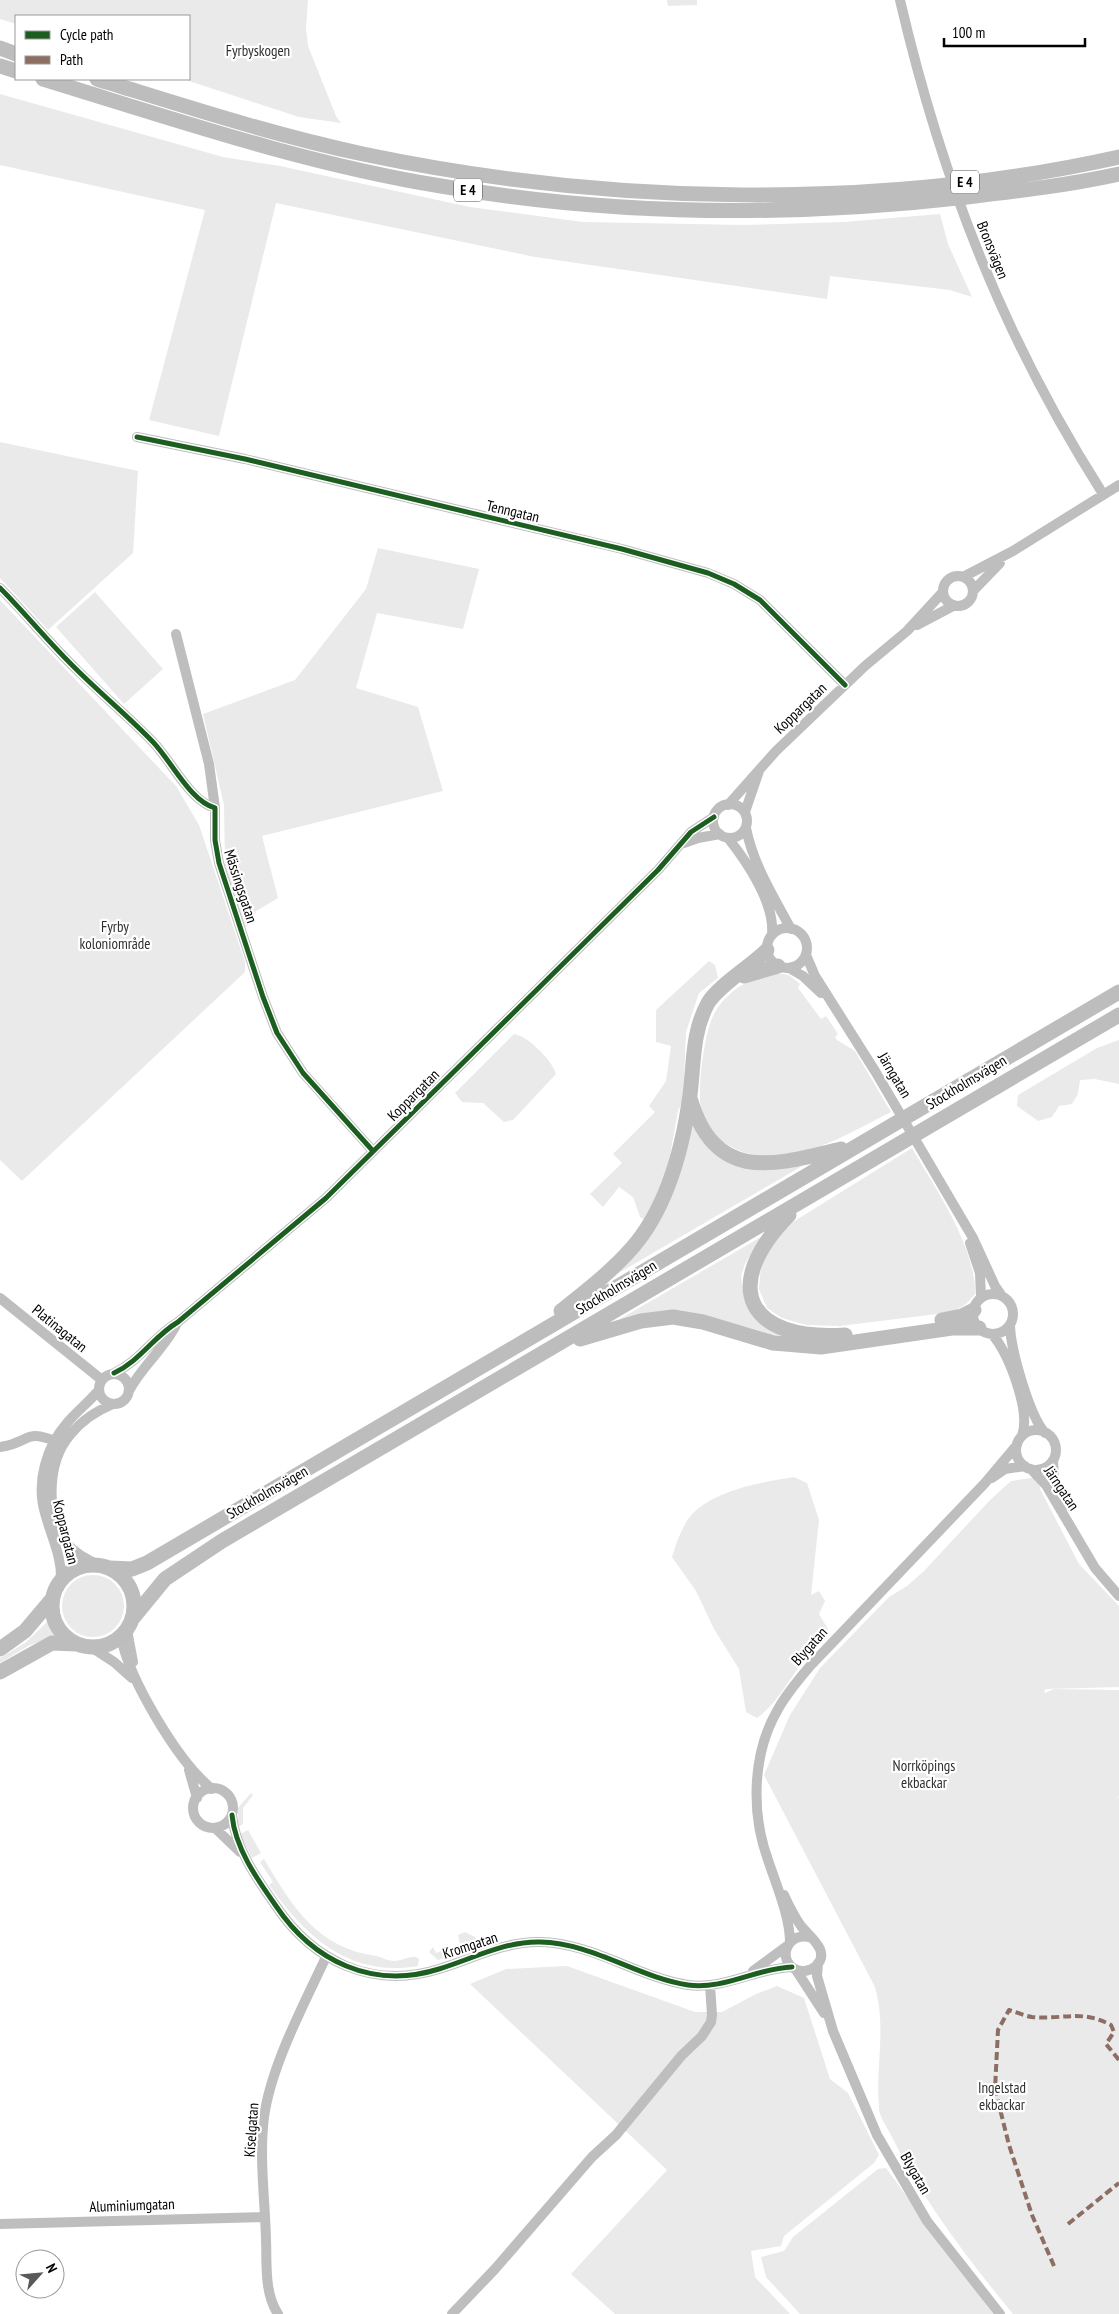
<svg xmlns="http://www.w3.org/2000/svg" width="1119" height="2314" font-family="'PT Sans Narrow',sans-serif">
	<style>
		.green { fill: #eaeaea }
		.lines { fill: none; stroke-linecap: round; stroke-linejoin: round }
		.minor { stroke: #bebebe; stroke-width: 10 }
		.highway { stroke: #bdbdbd; stroke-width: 15 }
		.quiet { stroke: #8d6e63; stroke-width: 4; stroke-dasharray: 8 4; stroke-linecap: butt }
		.cycleway-casing { stroke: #fff; stroke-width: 8 }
		.cycleway { stroke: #1b5e20; stroke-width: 5 }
		.labels { text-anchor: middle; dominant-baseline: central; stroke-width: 4.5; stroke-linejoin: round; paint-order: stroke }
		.shield { fill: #fff; stroke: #4c4c4c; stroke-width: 1 }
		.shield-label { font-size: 14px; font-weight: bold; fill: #000 }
		.park-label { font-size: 15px; fill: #2f2f2f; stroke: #fff }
		.street-label { font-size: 15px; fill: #000; stroke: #fff }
	</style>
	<rect width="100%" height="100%" fill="#fff"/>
	<path class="green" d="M0,0H308L306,28L308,46L336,116L341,123L299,117L183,79H189V16H16V24L0,19Z
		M667,0H697V5L668,6Z
		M0,94L223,157L280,166L470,207L583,222L744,225L844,222L940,214L948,244L972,297L950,290L830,276L827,299L535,257L276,203L219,436L149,420L205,210L0,165Z
		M0,442L138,471L133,553L48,630L0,578Z
		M378,548L479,569L463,629L377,613L356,688L418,707L443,791L262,836L278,898L256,911L253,923L245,927L225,865L224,805L203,714L295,680L366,589Z
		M95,592L163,669L124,704L56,627Z
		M0,600L176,786L199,825L245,962V972L22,1181L0,1160Z
		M709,961L715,965L718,978L699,993L686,1032L683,1100L678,1111L666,1177L645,1220L640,1217L633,1197L619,1187L603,1207L590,1194L622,1163L613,1154L655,1112L649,1106L666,1081L671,1046L656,1042V1010Z
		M775,973L789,975L800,984L798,988L821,1019L826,1016L838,1034L835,1037L837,1040L855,1051L891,1112C853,1131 809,1159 764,1156C741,1155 712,1141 703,1118C695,1099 704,1032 714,1014C717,1008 723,1000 728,996C739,984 759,977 775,973Z
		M514,1034C528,1036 553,1061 556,1074L513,1120L504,1122L483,1103L462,1102L455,1093Z
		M1119,1040V1084L1095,1079L1080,1080L1078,1094L1072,1104L1059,1106L1052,1117L1038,1121L1017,1106L1018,1095L1097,1048Z
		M690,1118L711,1150L809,1162L617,1274L640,1249Z
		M912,1148C935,1188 976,1247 975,1294L966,1304L953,1312L840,1326L806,1325L782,1318L767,1308L759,1289L761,1265L770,1242L793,1222Z
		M761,1237L745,1264L741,1276L744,1299L750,1311L805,1338H774L705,1317L619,1323L620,1319Z
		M794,1477L807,1483L819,1520L811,1595L819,1591L825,1601L819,1614L828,1629C823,1644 816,1645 807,1656C790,1677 779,1702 757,1718L746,1712L739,1669L714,1629L696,1591L672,1557C676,1544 681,1529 689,1518C710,1491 762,1482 794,1477Z
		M1037,1477L1041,1491L1079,1564L1119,1606V1687L1046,1689L1044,1691L1045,1693L1054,1689L1119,1690V1796L1114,1800L1119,1797V2314H1013C967,2258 923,2201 891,2135C887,2127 879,2116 879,2108C875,2065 887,2031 875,1987L764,1775L790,1715L820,1668L889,1597L907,1586L924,1571L990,1500L1011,1481Z
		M62 1606a31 31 0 1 1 62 0a31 31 0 1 1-62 0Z
		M48,1621L56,1635L28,1646L0,1663V1658L25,1643Z
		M251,1793L253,1795L243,1808V1824L238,1827V1808Z
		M248,1830L261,1853L252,1858L240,1834Z
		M264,1859C292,1906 317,1948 376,1956C382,1957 387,1961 394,1961C402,1961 409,1956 416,1957L419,1959L418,1966C349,1978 305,1936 269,1885L273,1882L260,1862Z
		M465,1932L475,1937L476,1942L471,1949L438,1960L429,1952L433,1947L436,1953L460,1944L458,1935Z
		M567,1966L695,2012H722L756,1994L777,1986L804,1998L830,2079L848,2093L879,2155L874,2163L784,2236L781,2246L751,2251L755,2277L790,2314H615L571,2274L667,2170L470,1984L506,1969Z
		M886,2168L993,2314H800L766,2277L761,2257L784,2251L793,2237L878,2169Z"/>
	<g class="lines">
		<path class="minor" d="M900,0C942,180 1003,337 1103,494
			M137,437L245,459L622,549L708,573L734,584L760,600L845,685
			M943 591a15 15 0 1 1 30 0a15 15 0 1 1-30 0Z
			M963,577L1013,551L1119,485
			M0,588C26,614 49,643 76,669C101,694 129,717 153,742C172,762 190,801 215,808V840L219,863L263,997L277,1033L303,1073L373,1151
			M973,591L1000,563
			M917,625L953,606
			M176,634L209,764L215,808
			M713 821a17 17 0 1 1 34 0a17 17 0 1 1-34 0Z
			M728,805L776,751L865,666L907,631L942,593
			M745,812L759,771
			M746,828C753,864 773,896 791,929
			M728,838C747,862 775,903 772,935
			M684,843L698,838L720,834
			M767 948a20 20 0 1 1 40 0a20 20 0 1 1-40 0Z
			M806,955L815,976L875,1071L973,1238L995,1286L1002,1296
			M789,968L803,976L821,993
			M970,1243L980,1273L981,1298
			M973 1314a20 20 0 1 1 40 0a20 20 0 1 1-40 0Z
			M0,1298L102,1380
			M1010,1326C1011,1350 1029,1415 1045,1433
			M992,1334C1009,1354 1031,1411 1022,1436
			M114,1373C140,1361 154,1336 178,1322L326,1198L658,870L691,832L714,817
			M99 1389a15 15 0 1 1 30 0a15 15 0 1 1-30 0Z
			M130,1389C143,1365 165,1348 177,1323
			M1016 1450a20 20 0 1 1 40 0a20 20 0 1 1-40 0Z
			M0,1447C31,1443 23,1427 60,1443
			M1053,1460L1054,1479L1063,1507
			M1031,1469L1046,1485L1095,1568L1119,1596
			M992,1478L1005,1469L1025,1466
			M98,1565C87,1559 74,1553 67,1543C45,1515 47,1462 70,1435C81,1421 96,1411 113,1404
			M61,1580C62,1556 51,1536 45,1513C36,1483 46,1447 67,1423C77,1411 89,1402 99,1390
			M127,1630L133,1662
			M121,1637C129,1679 178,1762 212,1789
			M91,1647L114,1662L132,1678
			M189,1770L197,1798
			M193 1808a20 20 0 1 1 40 0a20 20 0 1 1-40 0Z
			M232,1815C235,1848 257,1879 276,1906C313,1961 372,1990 439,1969C472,1959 505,1941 540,1942C593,1943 637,1977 688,1985C724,1990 757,1968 792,1967
			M215,1828L240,1852
			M784,1895C789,1906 794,1916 801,1926C810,1937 832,1952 815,1967C810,1971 802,1972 797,1970C775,1961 788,1929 812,1938
			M790,1942C790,1917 776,1884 768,1860C751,1813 752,1755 777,1711C786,1694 799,1679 811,1665L985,1483L1017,1445
			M818,1963L817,1976L833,2031L877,2135L927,2221L1000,2314
			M796,1970L824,2013
			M753,1971L787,1946
			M0,2224L265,2217
			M278,2314C264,2293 267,2263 266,2239C265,2200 259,2157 264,2117C271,2066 304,2004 326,1957
			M452,2314L495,2269L592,2157L616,2135L682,2055L702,2036L711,2022L712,2015L710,1985"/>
		<path class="highway" d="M0,48L16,54
			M0,66L16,71
			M43,79C174,119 305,164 441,186C614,216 792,217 967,197C1018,191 1069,185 1119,174
			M97,79C185,106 273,135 363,154C606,205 876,211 1119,157
			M744,976L778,966
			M690,1098C715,1183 772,1166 841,1149
			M789,1215C719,1286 747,1342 845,1335
			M561,1311C585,1292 611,1272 632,1248C667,1208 683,1146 690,1095C694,1063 692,1032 708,1003C718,986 751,966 767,950
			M942,1320L962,1316L974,1310
			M580,1339L641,1321L673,1317L703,1322L773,1343L821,1347L952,1328H979
			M52 1606a41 41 0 1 1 82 0a41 41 0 1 1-82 0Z
			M110,1568L132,1569L147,1563L1119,992
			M133,1618L165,1579L222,1541L1119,1015
			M0,1649L25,1631L52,1599
			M0,1672L52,1643L77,1644"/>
		<path class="quiet" d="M1068,2224L1119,2183
			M1054,2266L1032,2215L1009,2145L995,2089L998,2030L1009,2010C1016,2012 1025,2016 1032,2017C1063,2020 1081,2009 1111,2025L1114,2032L1106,2044L1119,2060"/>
		<g class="cycleway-casing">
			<path id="cycleway" d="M137,437L245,459L622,549L708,573L734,584L760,600L845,685
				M0,588C26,614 49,643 76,669C101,694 129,717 153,742C172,762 190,801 215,808V840L219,863L263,997L277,1033L303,1073L373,1151
				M114,1373C140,1361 154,1336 178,1322L326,1198L658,870L691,832L714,817
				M232,1815C235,1848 257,1879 276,1906C313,1961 372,1990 439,1969C472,1959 505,1941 540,1942C593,1943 637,1977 688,1985C724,1990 757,1968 792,1967"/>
		</g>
		<use href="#cycleway" class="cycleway"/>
	</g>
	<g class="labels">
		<g class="shield">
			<rect x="951" y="170.5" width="28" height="23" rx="4"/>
			<rect x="454" y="178.5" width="28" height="23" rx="4"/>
		</g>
		<g class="shield-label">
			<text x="965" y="182">E 4</text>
			<text x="468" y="190">E 4</text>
		</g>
		<g class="park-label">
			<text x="258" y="50">Fyrbyskogen</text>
			<text x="115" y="926">Fyrby<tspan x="115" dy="17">koloniområde</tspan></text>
			<text x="924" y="1765">Norrköpings<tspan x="924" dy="17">ekbackar</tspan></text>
			<text x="1002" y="2087">Ingelstad<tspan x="1002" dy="17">ekbackar</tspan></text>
		</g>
		<g class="street-label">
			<text transform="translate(993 250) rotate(68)">Bronsvägen</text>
			<text transform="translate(513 511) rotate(13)">Tenngatan</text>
			<text transform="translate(800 708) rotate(-44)">Koppargatan</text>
			<text transform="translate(241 886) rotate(72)">Mässingsgatan</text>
			<text transform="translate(895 1075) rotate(59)">Järngatan</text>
			<text transform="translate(966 1082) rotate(-31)">Stockholmsvägen</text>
			<text transform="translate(413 1095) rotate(-45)">Koppargatan</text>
			<text transform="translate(616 1287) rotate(-31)">Stockholmsvägen</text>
			<text transform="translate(60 1328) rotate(39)">Platinagatan</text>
			<text transform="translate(1062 1488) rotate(56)">Järngatan</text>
			<text transform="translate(267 1492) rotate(-30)">Stockholmsvägen</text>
			<text transform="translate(66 1532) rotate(76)">Koppargatan</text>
			<text transform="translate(809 1646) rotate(-48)">Blygatan</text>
			<text transform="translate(470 1945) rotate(-18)">Kromgatan</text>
			<text transform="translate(251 2130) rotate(-86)">Kiselgatan</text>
			<text transform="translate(916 2173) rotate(60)">Blygatan</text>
			<text transform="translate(132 2205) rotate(-2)">Aluminiumgatan</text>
		</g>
	</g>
	<rect x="15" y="15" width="175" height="65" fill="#ffffff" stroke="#999999"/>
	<rect x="25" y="31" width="25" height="8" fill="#1b5e20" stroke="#999999"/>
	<text x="60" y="40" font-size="15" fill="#000000">Cycle path</text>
	<rect x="25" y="56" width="25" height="8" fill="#8d6e63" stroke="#999999"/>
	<text x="60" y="65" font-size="15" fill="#000000">Path</text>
	<g transform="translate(40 2274) rotate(63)"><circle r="24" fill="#ffffff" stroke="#999999"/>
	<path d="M0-4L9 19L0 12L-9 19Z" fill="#595959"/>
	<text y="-8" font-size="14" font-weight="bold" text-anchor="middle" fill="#000000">N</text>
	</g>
	<path d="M944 38v8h141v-8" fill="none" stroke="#000000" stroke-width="2.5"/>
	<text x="952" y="38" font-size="15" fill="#000000" stroke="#ffffff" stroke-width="4" paint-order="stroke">100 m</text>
</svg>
